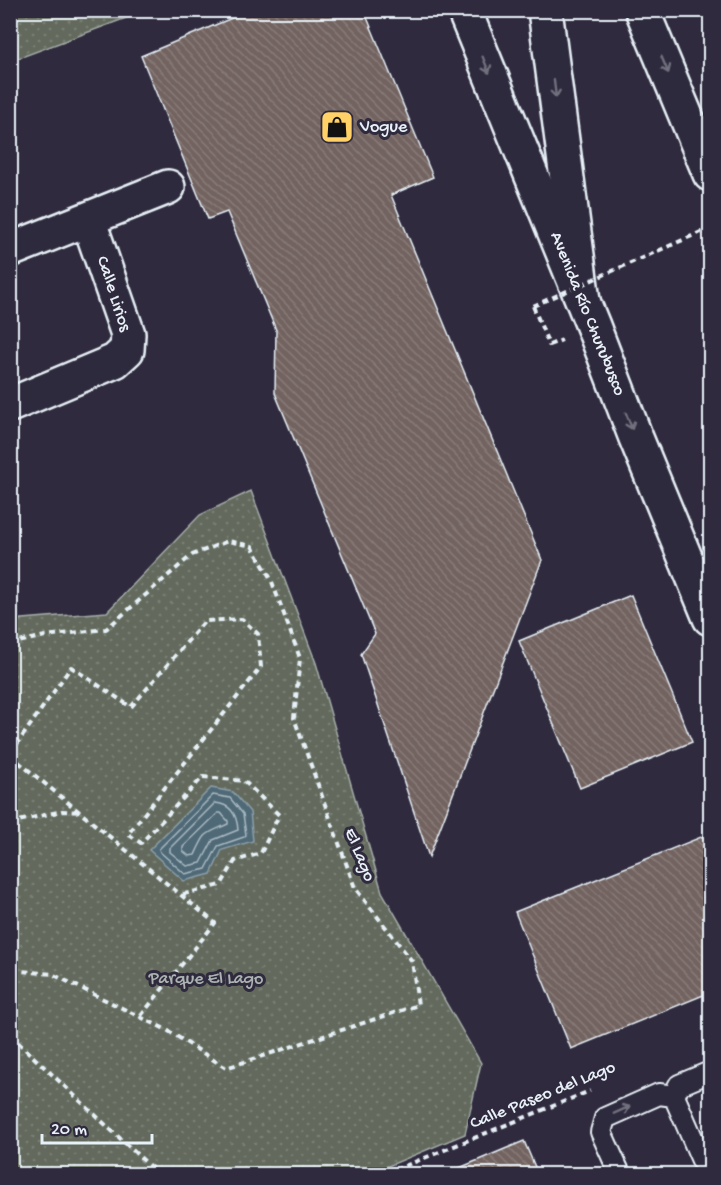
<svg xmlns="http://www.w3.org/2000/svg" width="721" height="1185" font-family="'Gochi Hand',sans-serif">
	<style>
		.park { fill: url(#park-dots); stroke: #a6aeaa; stroke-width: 1.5 }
		.water { fill: #4f6976; stroke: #8c9faa; stroke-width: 1.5 }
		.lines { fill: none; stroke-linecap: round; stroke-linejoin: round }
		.shore { stroke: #abbbc4; stroke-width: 1.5 }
		.building { fill: url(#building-back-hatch); stroke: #e8f1f8; stroke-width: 1.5 }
		.lane-casing { stroke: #e8f1f8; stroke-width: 24 }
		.street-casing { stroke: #e8f1f8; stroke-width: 38 }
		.secondary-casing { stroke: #e8f1f8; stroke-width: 38 }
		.highway-casing { stroke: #e8f1f8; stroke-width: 38 }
		.path { stroke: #e8f1f8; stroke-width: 4; stroke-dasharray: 6 4.5; stroke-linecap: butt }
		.lane { stroke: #2f2a3d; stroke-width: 20 }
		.street { stroke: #2f2a3d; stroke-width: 33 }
		.secondary { stroke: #2f2a3d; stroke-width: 33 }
		.highway { stroke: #2f2a3d; stroke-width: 33 }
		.path-bridge { stroke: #e8f1f8; stroke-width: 4; stroke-dasharray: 6 4.5; stroke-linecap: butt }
		.oneway { stroke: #70707e }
		.labels { text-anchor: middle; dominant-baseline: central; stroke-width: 6; stroke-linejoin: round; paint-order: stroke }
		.poi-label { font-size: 18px; fill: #e8f1f8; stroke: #2f2a3d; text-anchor: start }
		.street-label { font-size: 18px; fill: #e8f1f8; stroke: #2f2a3d }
		.park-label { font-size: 18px; fill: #acb4b2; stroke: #2f2a3d }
	</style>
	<defs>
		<pattern id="park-dots" width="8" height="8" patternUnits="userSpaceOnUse" patternTransform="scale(1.5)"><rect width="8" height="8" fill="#636a5d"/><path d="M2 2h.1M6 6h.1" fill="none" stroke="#798075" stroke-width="1.8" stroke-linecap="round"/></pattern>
		<pattern id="building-back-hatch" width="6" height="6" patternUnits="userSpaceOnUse" patternTransform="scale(1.5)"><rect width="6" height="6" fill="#736460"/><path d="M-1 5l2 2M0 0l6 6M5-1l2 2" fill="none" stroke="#877b78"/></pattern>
	</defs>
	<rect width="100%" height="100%" fill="#2f2a3d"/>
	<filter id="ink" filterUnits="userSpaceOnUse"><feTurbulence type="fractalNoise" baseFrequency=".0167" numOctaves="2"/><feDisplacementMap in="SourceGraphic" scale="12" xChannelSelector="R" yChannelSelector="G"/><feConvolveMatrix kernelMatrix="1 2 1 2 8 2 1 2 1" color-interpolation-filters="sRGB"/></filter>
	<g filter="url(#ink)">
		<path class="park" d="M11,10H145V11L11,61Z
			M251,491L316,663L382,892L481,1063L465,1134L369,1174H11L10,1088L15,1080L10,1077L11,620L107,612L200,515Z"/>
		<path class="water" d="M211,788L233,792L250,812L253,841L222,850L211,874L184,881L149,850Z"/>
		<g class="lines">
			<path class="shore" d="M213,795L230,798L243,814L246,835L244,837L218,846L206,869L185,874L160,852L159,849Z
				M215,803C231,804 237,815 238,830L213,840L201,863L187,866L170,852V848Z
				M218,813H221L228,821V824C204,835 206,831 195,855L189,856L183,851V847Z"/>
		</g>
		<path class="building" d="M251,10H353L366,15L433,177L391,195L542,560L429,857L361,654L375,634L275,393L276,330L227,212L208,219L141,56Z
			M631,595L692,742L580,788L519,641Z
			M711,833V992L571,1049L515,912Z
			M524,1141L538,1174H445Z"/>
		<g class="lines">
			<g class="lane-casing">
				<path id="lane" d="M620,1174L601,1132L605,1118L659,1094L674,1096
					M708,1174L674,1096L679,1085L710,1072"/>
			</g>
			<g class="street-casing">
				<path id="street" d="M10,250L168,187
					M10,405L115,361L127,350L128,334L88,219"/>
			</g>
			<g class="secondary-casing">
				<path id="secondary" d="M464,10L593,326L636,438L710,618"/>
			</g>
			<g class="highway-casing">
				<path id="highway" d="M545,10L583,301
					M642,10L710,174"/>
			</g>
			<path class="path" d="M533,306L549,345L562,340
				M10,644L45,636L106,629L192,555L228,541L252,546L271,579L300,658L294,718L355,888L412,961L418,1005L226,1068L167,1030L52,974L10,970
				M10,754L71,667L131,707L205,621L242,619L258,634L261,667L128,834L141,843L203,777L244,781L279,815L261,853L235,861L221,885L180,895
				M10,755L215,923L140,1017
				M10,823L62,811L80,812
				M10,1035L158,1174
				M385,1174L590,1091"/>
			<use href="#lane" class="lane"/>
			<use href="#street" class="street"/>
			<use href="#secondary" class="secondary"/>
			<use href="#highway" class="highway"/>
			<path class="path-bridge" d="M533,306L710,228"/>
		</g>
		<defs><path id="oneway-shaft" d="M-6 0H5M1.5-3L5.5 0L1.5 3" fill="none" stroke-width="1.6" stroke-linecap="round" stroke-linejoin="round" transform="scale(1.5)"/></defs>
		<g class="oneway">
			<use href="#oneway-shaft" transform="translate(486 65) rotate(68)"/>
			<use href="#oneway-shaft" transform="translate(665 65) rotate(67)"/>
			<use href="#oneway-shaft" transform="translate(555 89) rotate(83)"/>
			<use href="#oneway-shaft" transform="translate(629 421) rotate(69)"/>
			<use href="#oneway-shaft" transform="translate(622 1110) rotate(-24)"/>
		</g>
	</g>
	<defs>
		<g id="shop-square" transform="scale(1.725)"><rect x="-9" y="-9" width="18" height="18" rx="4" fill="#ffd166" stroke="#2f2a3d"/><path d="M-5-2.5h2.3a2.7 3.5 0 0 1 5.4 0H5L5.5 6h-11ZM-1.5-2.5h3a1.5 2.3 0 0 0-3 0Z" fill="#111"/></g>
	</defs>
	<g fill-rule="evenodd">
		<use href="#shop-square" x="337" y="127"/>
	</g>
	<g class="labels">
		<g class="poi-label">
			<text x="360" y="127">Vogue</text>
		</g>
		<g class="street-label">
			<text transform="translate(113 294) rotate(72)">Calle Lirios</text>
			<text transform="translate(587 314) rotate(68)">Avenida Río Churubusco</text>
			<text transform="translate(359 855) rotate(68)">El Lago</text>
			<text transform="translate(543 1096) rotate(-22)">Calle Paseo del Lago</text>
		</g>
		<g class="park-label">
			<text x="206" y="979">Parque El Lago</text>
		</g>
	</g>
	<rect width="721" height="1185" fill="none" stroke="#2f2a3d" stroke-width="36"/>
	<rect x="18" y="18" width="685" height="1149" fill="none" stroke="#e8f1f8" stroke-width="2" filter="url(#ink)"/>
	<path d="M42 1134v9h110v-9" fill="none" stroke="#e8f1f8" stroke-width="3"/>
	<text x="51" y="1134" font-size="18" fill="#e8f1f8" stroke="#2f2a3d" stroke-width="4.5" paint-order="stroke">20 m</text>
</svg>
